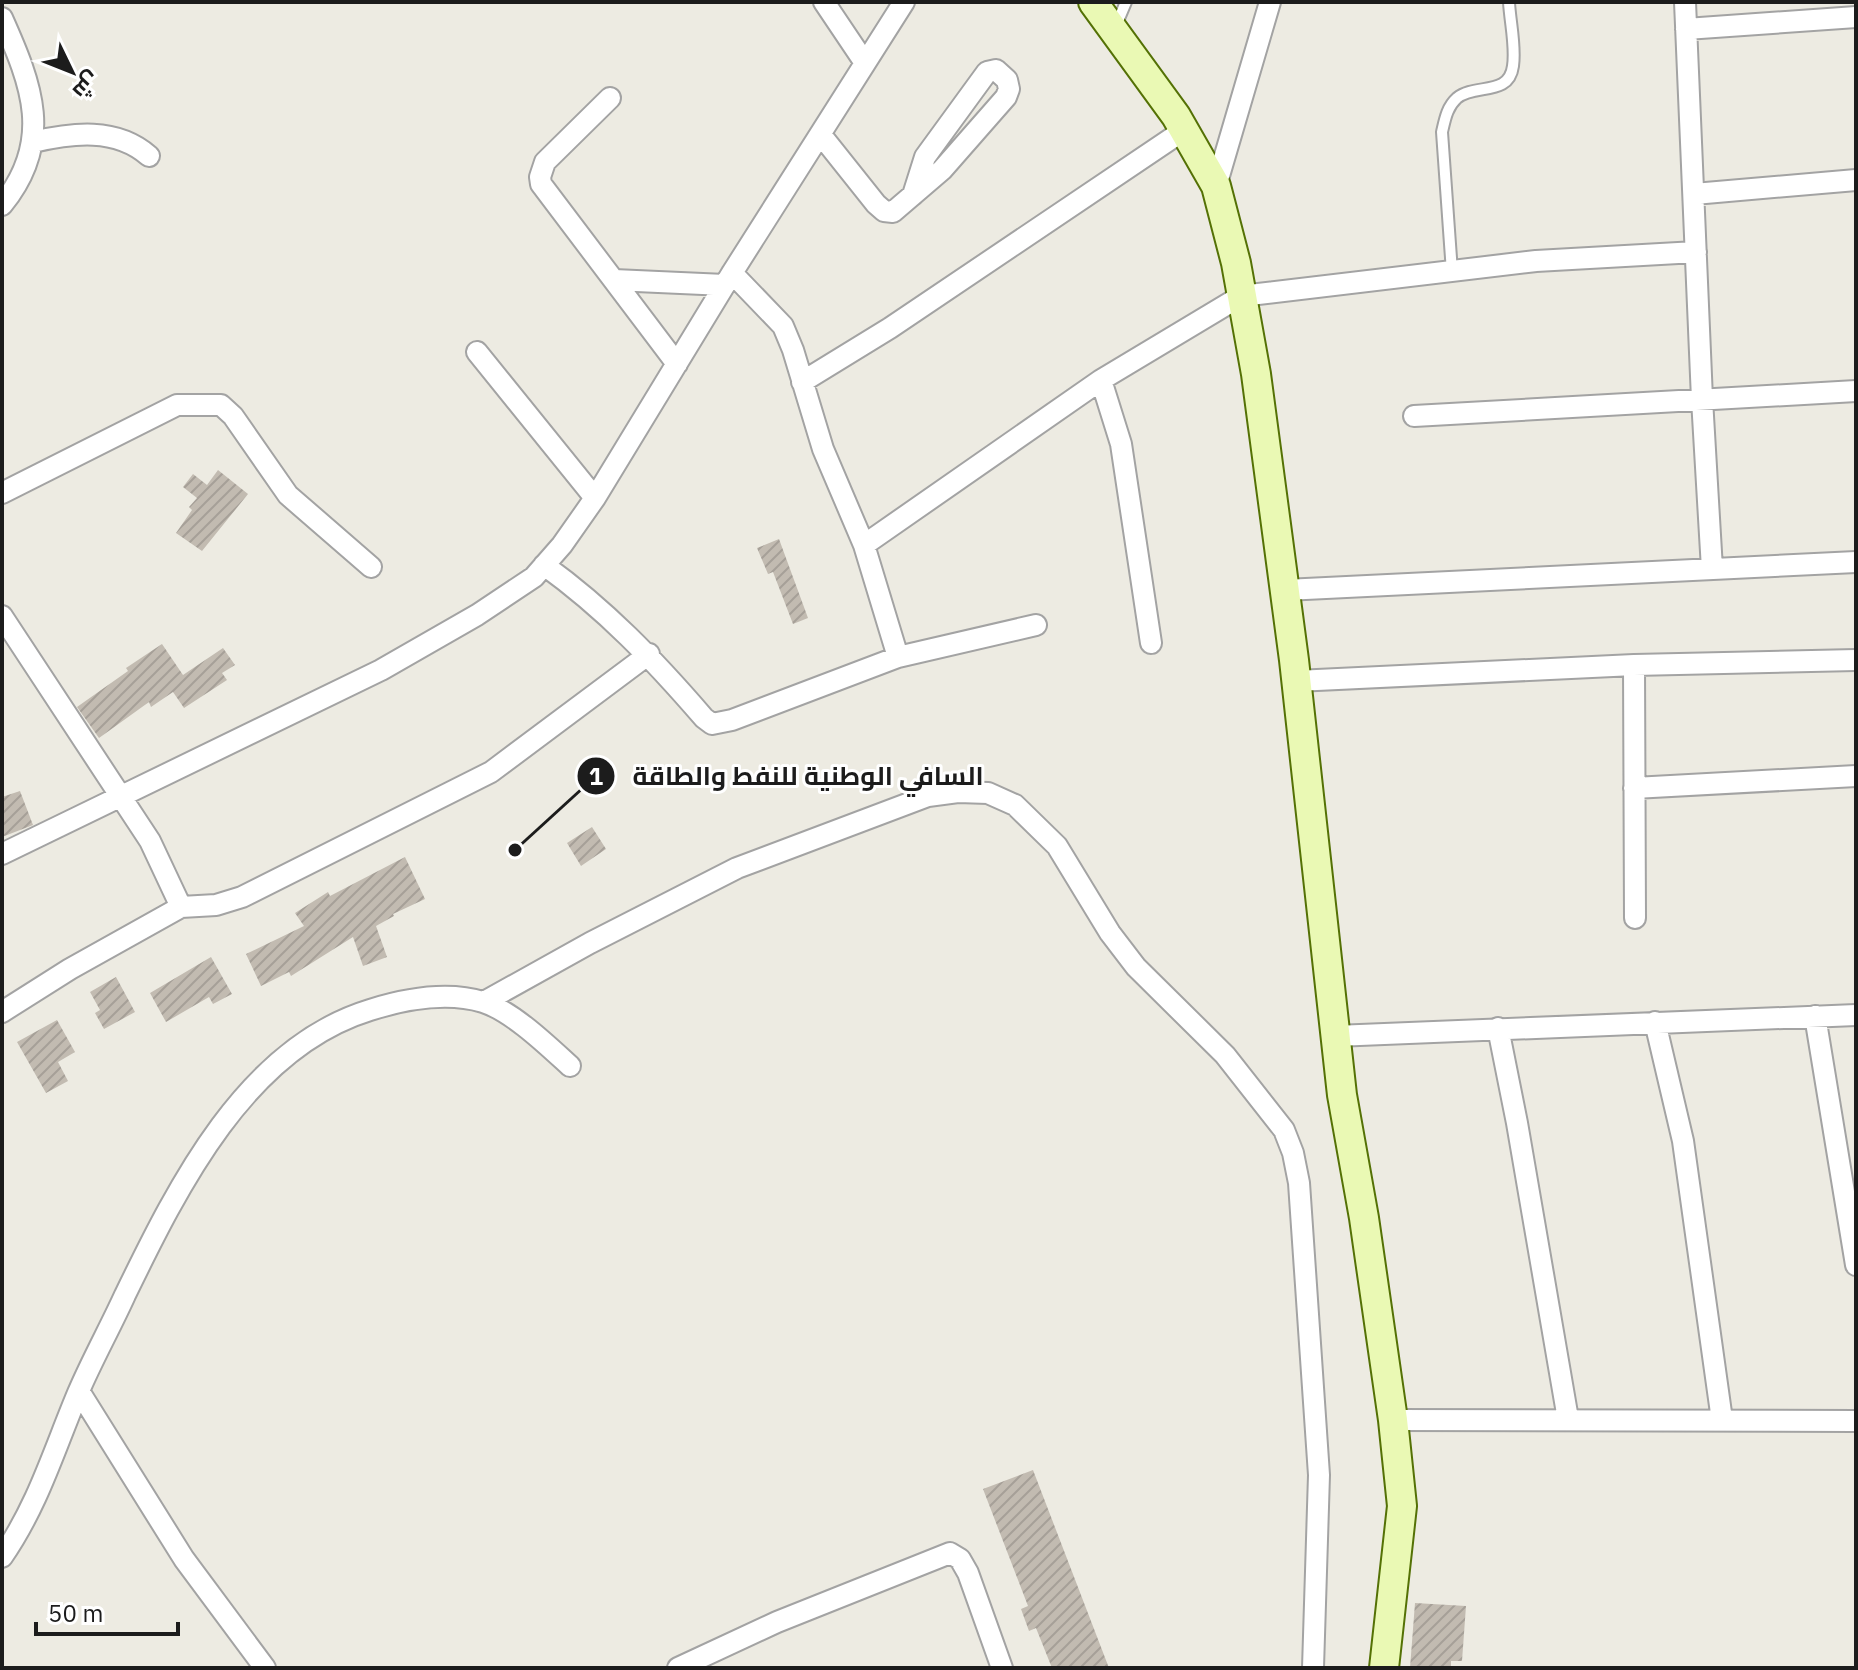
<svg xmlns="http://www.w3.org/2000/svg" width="1858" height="1670" font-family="'IBM Plex Sans',Cairo,sans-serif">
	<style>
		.building { fill: url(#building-hatch) }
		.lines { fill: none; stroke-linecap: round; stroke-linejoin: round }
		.service-casing { stroke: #a3a3a3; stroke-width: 14 }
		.minor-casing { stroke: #a3a3a3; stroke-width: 24 }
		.secondary-casing { stroke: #547105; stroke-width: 32 }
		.service { stroke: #fff; stroke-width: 10 }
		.minor { stroke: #fff; stroke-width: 20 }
		.secondary { stroke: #eaf9b4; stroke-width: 28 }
		.leader { fill: none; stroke: #1c1c1c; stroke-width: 3 }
		.callout-dot { fill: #1c1c1c; stroke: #fff; stroke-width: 3 }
		.mark-label { font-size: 24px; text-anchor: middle; font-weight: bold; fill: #fff }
		.callout-label { font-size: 26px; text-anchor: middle; font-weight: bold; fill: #1c1c1c; stroke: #fff; stroke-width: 6; stroke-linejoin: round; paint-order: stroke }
	</style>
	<defs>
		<pattern id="building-hatch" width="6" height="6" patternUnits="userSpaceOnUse" patternTransform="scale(2)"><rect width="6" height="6" fill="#c2bbb1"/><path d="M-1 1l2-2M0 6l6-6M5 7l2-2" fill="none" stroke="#a6a098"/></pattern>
	</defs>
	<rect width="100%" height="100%" fill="#edebe2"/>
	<path class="building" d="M218,470L248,494L202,551L176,533L192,510L189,507L197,498L183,487L193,474L207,485Z
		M779,539L808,618L793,624L773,572L768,574L757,548Z
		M162,644L183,675L223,648L235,665L222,673L227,680L184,708L173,692L151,707L149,702L99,738L77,707L128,671L126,668Z
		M20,791L33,825L2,837V797Z
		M592,827L606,849L581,866L567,843Z
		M405,857L425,899L393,914L394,916L376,926L387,957L363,966L353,937L291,976L289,972L261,986L246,954L304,926L295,913L328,892L330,896Z
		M211,957L232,994L213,1004L209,997L166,1022L150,993Z
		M116,977L135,1012L104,1029L95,1013L100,1010L90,992Z
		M57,1020L75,1052L58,1062L68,1081L46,1093L17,1042Z
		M1033,1470L1109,1668H1052L1036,1628L1029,1631L1021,1609L1028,1606L983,1489Z
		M1415,1603L1466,1606L1462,1661H1451V1668H1410Z"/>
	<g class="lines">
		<g class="service-casing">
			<path id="service" d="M1115,28L1126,2
				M1452,272L1442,132C1445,119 1447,107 1457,98C1475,83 1509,97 1513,66C1516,46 1510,22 1509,2"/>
		</g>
		<g class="minor-casing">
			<path id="minor" d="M824,2L865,63
				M1685,2L1702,399L1712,569
				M2,18C32,85 54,141 2,205
				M1686,29L1856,17
				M610,98L545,162L540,177L541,184L677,364
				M821,135L876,204L884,211L893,212L942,170L1006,97L1009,89L1007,80L996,70L987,72L925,157L913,195
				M33,142C72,133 116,127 149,156
				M1216,186L1270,2
				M1694,194L1856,180
				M732,273L783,326L793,350L823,449L864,545L898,657
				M614,280L725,285
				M477,352L595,498
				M1101,380L1121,444L1151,643
				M802,382L890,328L1184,130
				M1414,416L1856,391
				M2,493L177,405H221L233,416L288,495L371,567
				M864,545L1101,380L1241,296L1536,261L1696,252
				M544,565C605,609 654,660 704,718L712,724L732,720L898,657L1036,625
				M1285,590L1856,562
				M2,616L150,841L181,907L70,969L2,1012
				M1634,665L1635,918
				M1296,681L1634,665L1856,660
				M1634,788L1856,776
				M2,854L381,670L477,615L534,577L562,545L595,498L732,273L904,2
				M181,907L216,905L242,897L491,772L649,654
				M484,1002L590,943L737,868L928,796L958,792L988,793L1015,805L1057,846L1110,933L1136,967L1225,1055L1284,1130L1293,1153L1299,1183L1319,1475L1313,1668
				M1815,1016L1856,1265
				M1655,1022L1683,1141L1722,1420
				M1498,1028L1517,1123L1568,1419
				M1335,1036L1856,1015
				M79,1391L184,1559L265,1668
				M1393,1420L1856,1421
				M2,1557C38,1505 54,1450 78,1393C92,1360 110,1328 125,1295C178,1186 246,1048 370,1010C405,999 446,991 483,1002C512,1011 548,1046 570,1066
				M678,1668L777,1622L950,1553L960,1559L968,1573L1002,1668"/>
		</g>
		<g class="secondary-casing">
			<path id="secondary" d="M1093,2L1176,116L1216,186L1236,263L1256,374L1294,660L1342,1095L1364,1218L1393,1420L1402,1506L1384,1668"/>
		</g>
		<use href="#service" class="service"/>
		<use href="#minor" class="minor"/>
		<use href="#secondary" class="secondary"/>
	</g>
	<path class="leader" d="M515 850L596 776"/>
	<g class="callout-dot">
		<circle cx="515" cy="850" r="8"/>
		<circle cx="596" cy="776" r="20"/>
	</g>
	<g class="mark-label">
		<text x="596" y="785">1</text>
	</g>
	<g class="callout-label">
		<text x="808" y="785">السافي الوطنية للنفط والطاقة</text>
	</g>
	<rect width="1858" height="1670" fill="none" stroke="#1c1c1c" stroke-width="8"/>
	<g transform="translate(72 72) rotate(133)" stroke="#ffffff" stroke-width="6" paint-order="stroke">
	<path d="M0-6L14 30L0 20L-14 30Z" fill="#1c1c1c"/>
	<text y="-12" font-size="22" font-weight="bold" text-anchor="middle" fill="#1c1c1c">ش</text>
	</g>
	<path d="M36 1622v12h142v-12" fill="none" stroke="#1c1c1c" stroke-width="4"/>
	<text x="48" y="1622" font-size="24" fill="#1c1c1c" stroke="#ffffff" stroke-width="6" paint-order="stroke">50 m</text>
</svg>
